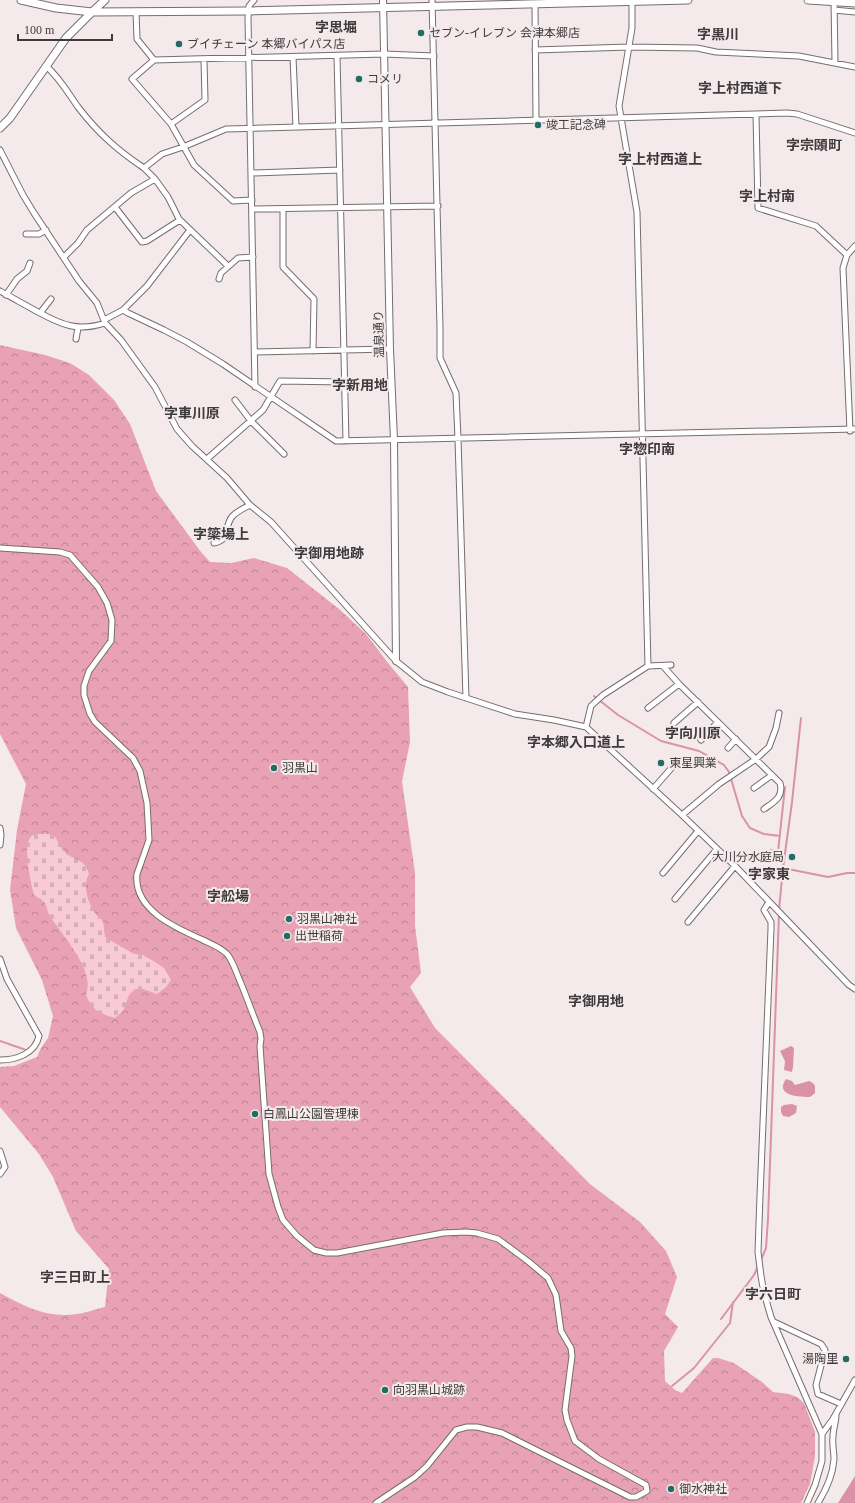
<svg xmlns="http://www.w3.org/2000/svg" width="855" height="1503" font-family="'Times New Roman','Noto Sans JP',serif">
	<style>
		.forest { fill: url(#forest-crowns) }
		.cemetery { fill: url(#cemetery-stones) }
		.water { fill: #da93a6 }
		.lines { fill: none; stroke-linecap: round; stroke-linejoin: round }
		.stream { stroke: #da93a6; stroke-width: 2 }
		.minor-casing { stroke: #766d6f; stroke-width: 7 }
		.tertiary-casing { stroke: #766d6f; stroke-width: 8 }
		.secondary-casing { stroke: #766d6f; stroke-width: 9 }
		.minor { stroke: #fff; stroke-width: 5 }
		.tertiary { stroke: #fff; stroke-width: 6 }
		.secondary { stroke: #fff; stroke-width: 7 }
		.poi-dot { fill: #236c66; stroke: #f4e9eb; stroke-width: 1.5 }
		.labels { text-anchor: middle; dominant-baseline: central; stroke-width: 4; stroke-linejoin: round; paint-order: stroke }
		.poi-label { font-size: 12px; fill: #3f3b3c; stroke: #f4e9eb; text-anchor: start }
		.street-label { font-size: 12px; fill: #3f3b3c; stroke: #f4e9eb }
		.quarter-label { font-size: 14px; font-weight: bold; fill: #3f3b3c; stroke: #f4e9eb }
	</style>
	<defs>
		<pattern id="forest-crowns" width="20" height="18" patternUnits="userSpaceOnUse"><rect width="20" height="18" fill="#e9a1b5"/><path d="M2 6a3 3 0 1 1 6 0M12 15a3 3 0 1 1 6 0" fill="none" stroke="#be8494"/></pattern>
		<pattern id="cemetery-stones" width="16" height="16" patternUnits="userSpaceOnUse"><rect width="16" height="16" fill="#f8cad6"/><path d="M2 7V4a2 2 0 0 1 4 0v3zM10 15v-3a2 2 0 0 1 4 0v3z" fill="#d6aeb9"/></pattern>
	</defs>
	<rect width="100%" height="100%" fill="#f4e9eb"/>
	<path class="forest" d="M0,345L45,355L70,363L89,375L114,400L130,424L156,491L201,552L210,562L231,563L254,558L287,568L339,609L366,634L388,663L408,687L410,742L402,781L415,873V926L421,973L410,987L435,1028L590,1184L640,1222L666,1251L677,1277L665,1314L678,1327L664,1351L665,1381L675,1390L682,1393L713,1358H718L734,1363L762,1382L773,1392L789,1394L797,1397L804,1403L815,1432V1456L810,1484L801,1503H0V1293C23,1306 49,1319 77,1314C86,1313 96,1309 105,1307L109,1269L76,1231L53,1177L39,1154L0,1107V1067L14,1066L37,1057L41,1048L48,1038L53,1016L42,980L16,928L10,890L17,830L26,784L0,734Z"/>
	<path class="cemetery" d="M36,834C42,834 47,833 52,835C59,839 58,845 63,850C72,861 86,858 89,874C82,886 88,902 95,913C97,916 100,917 102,920C105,926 103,932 106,938L134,954L143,955L155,962L164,968L171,980L166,987L157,994L143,989H135L129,995L123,1011L115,1018C99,1013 93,1011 86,995C96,970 62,936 50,916C47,912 47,905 44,902C42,899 37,897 34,895C31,883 22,846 31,837C31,836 36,834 36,834Z"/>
	<path class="water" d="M791,1046L794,1048L793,1067L792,1072L784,1070L785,1061L780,1051Z
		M786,1079L792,1081L795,1085L809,1081L813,1083L815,1086V1093L810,1097C800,1097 774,1096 786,1079Z
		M792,1104L797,1106L796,1113L789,1117L783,1116L781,1112V1107L784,1105Z
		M855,1476V1503H838Z"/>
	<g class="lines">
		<path class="stream" d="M594,696L618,715L661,741L699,751L724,765L729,772L742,816L750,828L764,834L780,836
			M784,855H780L778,852L785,787
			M744,860L772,850H774L779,855
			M783,868L792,802L801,718
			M779,910L783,868L828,877L847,873H855
			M0,1041L26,1050
			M761,1260L766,1248L768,1219L779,914
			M721,1319L754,1275L758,1266
			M672,1386L694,1368L730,1323L733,1302"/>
		<g class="minor-casing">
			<path id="minor" d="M254,0L249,6L248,18L255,387
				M432,0L440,328V358L456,393L458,439L466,698
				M834,0L835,63
				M535,4L536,120
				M834,10L855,12
				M136,12L137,39L154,60
				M535,50L629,47L697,48L716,52L799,56L855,67
				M337,56L346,441
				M293,57L296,127
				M46,66C60,78 68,93 78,107C98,133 117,150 144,168
				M756,114L758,208L816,226L847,255
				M171,124L205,100L204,59
				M0,150L23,195L34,213L79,281L97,303L105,323L121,340L155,387L177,429L192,446L227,478L250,505L271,522L396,661L422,682L448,692L515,714L554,720L586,727L682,815L735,866L849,985L855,989
				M251,173L340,170
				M155,179L168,197L179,219L228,266
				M252,200L233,201L194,165L171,124L132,79L154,60L384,54L434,56
				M115,207L142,242L147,241L180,220
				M252,209L438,206
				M283,209V267L314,299L313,351
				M26,234H39L46,230
				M64,257L78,243L87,230L131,193L155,179L144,168L162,154L183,147L226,129L787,113L797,114L855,133
				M219,279L221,273L238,258L253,257
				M0,291C13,298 25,305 38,312C62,325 78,332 105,323
				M6,295L17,279L27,271L30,263
				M123,310L128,313L164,330L187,342L223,364L336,441L855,429
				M40,313L51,299
				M104,320L123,310L147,286L190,230
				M76,339L78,328
				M255,352L390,349
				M235,400L251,421L284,454
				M850,431L843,268L847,255L855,246
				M207,459L263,410L280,381L345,382
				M214,543C231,539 224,529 231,518C235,512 244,508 250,505
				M0,548L60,552L70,555L98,587L107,603L112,620L111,641L89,671L84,686V695L90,714L95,722L133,758L140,771L147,803L149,840L137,874C133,910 176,928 203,940C211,944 220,947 227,954C233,961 236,972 240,981C247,998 253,1015 260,1032L261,1039L260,1046L269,1174L278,1207L283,1220L297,1236L314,1250L326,1253H337L443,1233L466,1232L477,1233L498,1239L529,1262L548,1278L556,1295L561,1331L571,1348L572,1356L565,1410L567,1420L575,1441L599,1459L646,1485L647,1491L636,1497H630L502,1433L477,1427H467L456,1430L427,1466L415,1477L376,1503
				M648,666L671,665
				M663,666L679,684L780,783C784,797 774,802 764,809
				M648,708L679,684
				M674,723L698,702
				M586,727L591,706L603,695L648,666L637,212L619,106L632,28V0
				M701,740L718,722
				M728,748L736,739
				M754,788L772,775
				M653,789L675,764
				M682,815L719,784L756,759L769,747L776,728L779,713
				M0,828L1,835L0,845
				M663,873L698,831
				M675,899L717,849
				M769,902L764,910L771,922V929L760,1196L758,1252L761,1276L764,1293L771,1317L822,1434
				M688,922L735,866
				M0,959L7,979L39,1036C35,1054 16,1060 0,1060
				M0,1151L5,1167L0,1174
				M774,1322L821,1344L825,1350L816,1385L818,1394L841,1404
				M807,1503L815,1485L822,1461V1434L833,1419L855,1380
				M818,1503C826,1490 833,1475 834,1459C834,1452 832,1444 833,1437C833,1429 836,1422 836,1415"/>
		</g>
		<g class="tertiary-casing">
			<path id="tertiary" d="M383,0L390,349L394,440L396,661"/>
		</g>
		<g class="secondary-casing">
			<path id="secondary" d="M21,0L56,8L92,12L105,0
				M808,0L855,3
				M0,128L10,118L66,38L92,12L248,11L688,0"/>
		</g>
		<use href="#minor" class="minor"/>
		<use href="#tertiary" class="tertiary"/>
		<use href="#secondary" class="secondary"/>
	</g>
	<g class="poi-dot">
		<circle cx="421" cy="33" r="4"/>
		<circle cx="179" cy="44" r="4"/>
		<circle cx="359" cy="79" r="4"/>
		<circle cx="538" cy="125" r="4"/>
		<circle cx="661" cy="763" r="4"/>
		<circle cx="274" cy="768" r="4"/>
		<circle cx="792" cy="857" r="4"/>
		<circle cx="289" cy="919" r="4"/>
		<circle cx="287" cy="936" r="4"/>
		<circle cx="255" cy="1114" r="4"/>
		<circle cx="846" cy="1359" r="4"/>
		<circle cx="385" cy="1390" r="4"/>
		<circle cx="671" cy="1489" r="4"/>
	</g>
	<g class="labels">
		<g class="poi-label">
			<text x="429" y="33">セブン-イレブン 会津本郷店</text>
			<text x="187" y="44">ブイチェーン 本郷バイパス店</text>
			<text x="367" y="79">コメリ</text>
			<text x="546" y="125">竣工記念碑</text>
			<text x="669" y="763">東星興業</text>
			<text x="282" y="768">羽黒山</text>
			<text x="784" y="857" text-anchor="end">大川分水庭局</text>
			<text x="297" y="919">羽黒山神社</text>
			<text x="295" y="936">出世稲荷</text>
			<text x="263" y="1114">白鳳山公園管理棟</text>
			<text x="838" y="1359" text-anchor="end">湯陶里</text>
			<text x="393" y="1390">向羽黒山城跡</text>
			<text x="679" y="1489">御水神社</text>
		</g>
		<g class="street-label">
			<text transform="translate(379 334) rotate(-91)">温泉通り</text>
		</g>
		<g class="quarter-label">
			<text x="336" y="27">字思堀</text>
			<text x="718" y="34">字黒川</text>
			<text x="740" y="88">字上村西道下</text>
			<text x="814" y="145">字宗頤町</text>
			<text x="660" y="159">字上村西道上</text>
			<text x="767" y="196">字上村南</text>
			<text x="360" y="385">字新用地</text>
			<text x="192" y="413">字車川原</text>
			<text x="647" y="449">字惣印南</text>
			<text x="221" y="534">字簗場上</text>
			<text x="329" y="553">字御用地跡</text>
			<text x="693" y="733">字向川原</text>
			<text x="576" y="742">字本郷入口道上</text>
			<text x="769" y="874">字家東</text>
			<text x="228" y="896">字舩場</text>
			<text x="596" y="1001">字御用地</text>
			<text x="75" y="1277">字三日町上</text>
			<text x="773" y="1294">字六日町</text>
		</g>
	</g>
	<path d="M18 34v6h94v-6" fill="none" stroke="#3f3b3c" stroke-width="2"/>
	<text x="24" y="34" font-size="12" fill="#3f3b3c" stroke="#f4e9eb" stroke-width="3" paint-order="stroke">100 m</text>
</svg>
